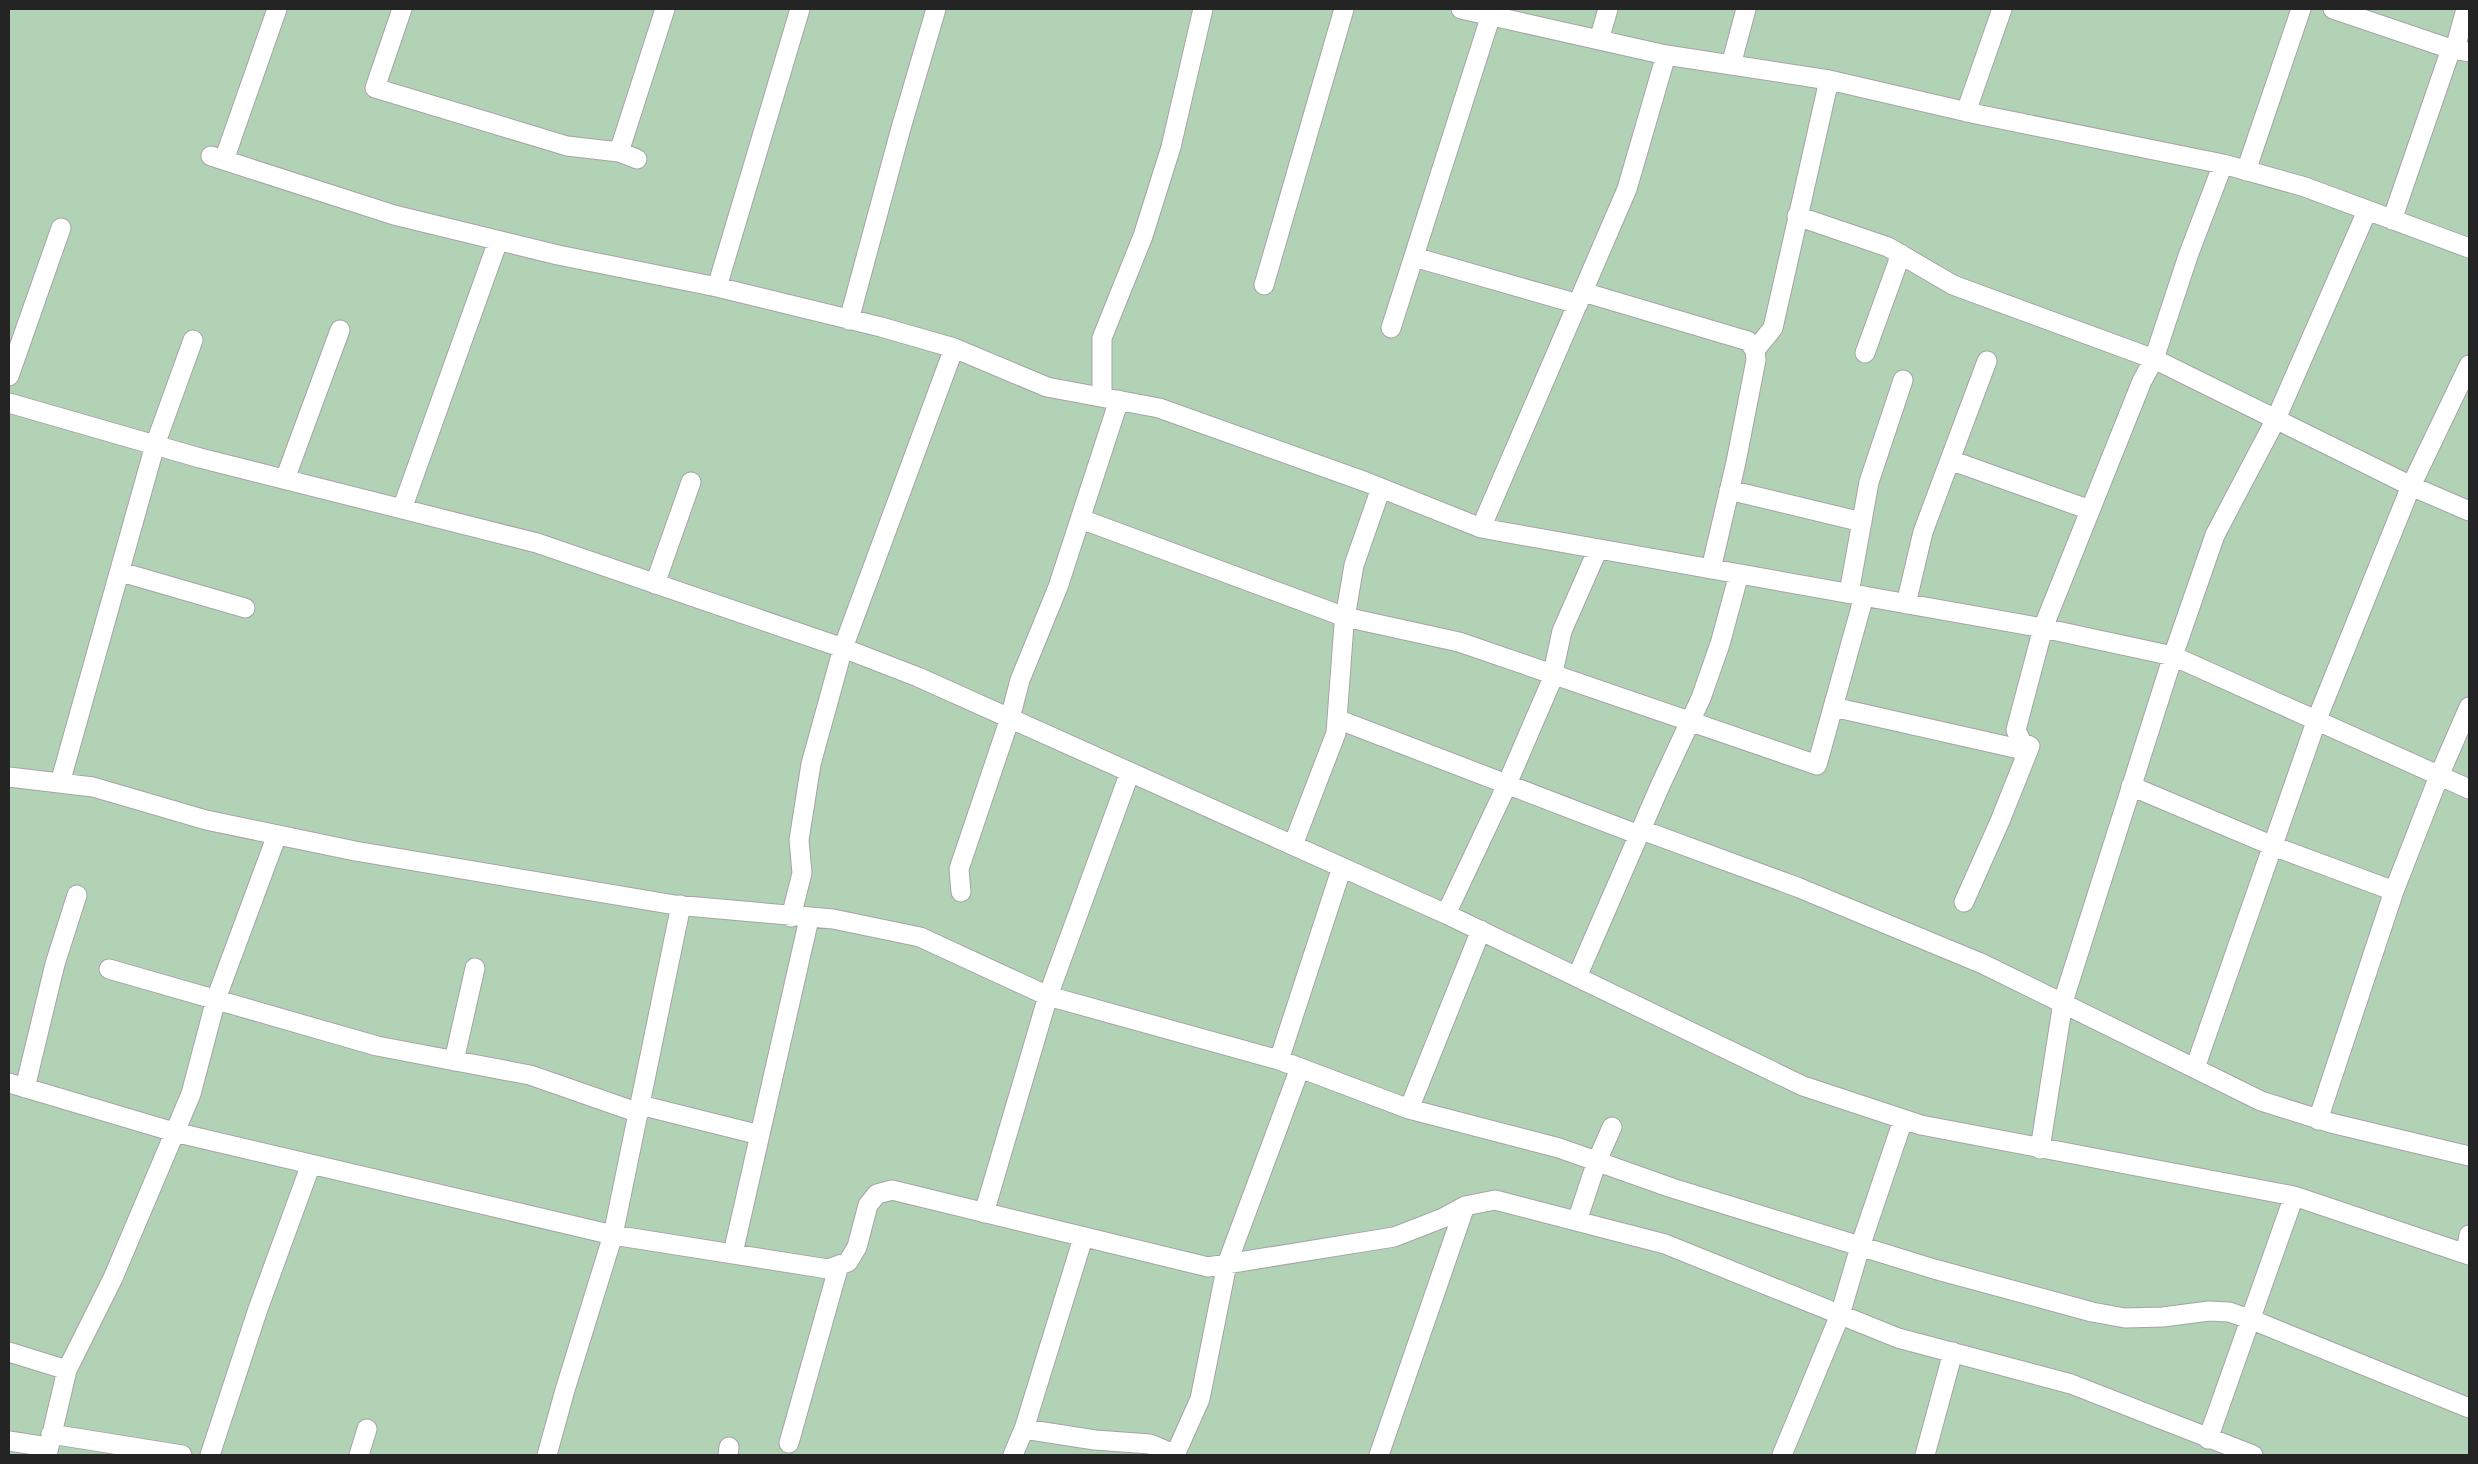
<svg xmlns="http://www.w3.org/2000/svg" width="2478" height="1464" font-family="Helvetica,sans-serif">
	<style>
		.grass { fill: #b2d2b5 }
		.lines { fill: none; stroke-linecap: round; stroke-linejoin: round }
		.minor-casing { stroke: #a4a4a6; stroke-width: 21 }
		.minor { stroke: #fff; stroke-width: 19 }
	</style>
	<rect width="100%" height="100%" fill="#dfdfe0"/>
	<path class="grass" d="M9,9H2469V1455H9Z"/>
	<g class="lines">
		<g class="minor-casing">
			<path id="minor" d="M402,9L375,88L567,146L619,152L637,159
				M1461,9L1666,55L1829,80L1976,114L2223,164L2305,187L2469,248
				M2333,9L2451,49L2469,52
				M1599,40L1608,9
				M2455,49L2466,9
				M1731,65L1746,9
				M1966,112L2002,9
				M619,152L665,9
				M211,156L394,215L558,255L717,287L881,327L954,348L1047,387L1159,408L1366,482L1481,528L2043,628L2173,656L2469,789
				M224,160L277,9
				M2246,171L2301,9
				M1797,216L1888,247L1953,285L2154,359L2411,486L2469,511
				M2392,220L2451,49
				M1414,257L1578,304
				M1264,285L1344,9
				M717,287L800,9
				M1583,292L1748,341L1755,350L1756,360L1736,462L1711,569
				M849,320L901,128L936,9
				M1391,328L1491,15
				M1755,350L1773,328L1829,80
				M1865,353L1901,254
				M9,376L61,228
				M1102,397V338L1143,236L1171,147L1203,9
				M9,403L200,458L537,543L843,648L918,677L1446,914L1803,1086L1921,1125L2294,1196L2469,1255
				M1950,460L2090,510
				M285,479L340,330
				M1729,490L1862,522
				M402,509L498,241
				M1081,519L1345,617L1459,642L1817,765L1864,596
				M1481,528L1627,189L1666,55
				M121,572L245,608
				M655,584L691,482
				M1849,593L1869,482L1903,380
				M1906,604L1923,532L1987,361
				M1833,707L2028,751
				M1337,719L1639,835
				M9,777L93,787L206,820L355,851L675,905L833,919L920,937L1048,996L1279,1060L1409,1109L1559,1148L1672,1188L1934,1269L2092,1312L2125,1318L2163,1317L2209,1311L2229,1312L2250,1319L2469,1408
				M60,783L155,445L193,340
				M2131,786L2273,846L2394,891
				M1642,830L1797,887L1983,964L2261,1101L2331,1123L2469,1156
				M1293,845L1336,733L1344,624L1354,565L1381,488
				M961,892L959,869L1010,718L1020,680L1058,587L1119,400
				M1964,902L2000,821L2030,746L2022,743L2016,730L2043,628L2142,381L2154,359L2188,256L2223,164
				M1446,914L1504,791L1551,682L1562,631L1598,549
				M791,917L802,873L799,840L811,764L843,648L954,348
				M109,969L377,1046L530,1075L639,1113
				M1577,977L1660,786L1701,698L1720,644L1739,574
				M1279,1060L1342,867
				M454,1061L475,968
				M2195,1068L2317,719L2411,486L2469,365
				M9,1083L174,1132L613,1235L828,1269L848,1262L857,1247L868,1205L877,1194L892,1190L1208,1267L1394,1237L1443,1218L1465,1206L1495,1200L1665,1244L1898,1338L2071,1384L2253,1455
				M25,1088L55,964L77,895
				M640,1105L760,1135
				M1409,1109L1481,930
				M2318,1120L2394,891L2439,776L2469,707
				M2040,1149L2063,1002L2173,656L2215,535L2276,419L2367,211
				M984,1213L1048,996L1130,772
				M1577,1221L1597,1161L1612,1127
				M733,1253L809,919
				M2466,1254L2469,1235
				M9,1352L67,1370
				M1024,1429L1083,1238
				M51,1434L182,1455
				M2208,1439L2294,1196
				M9,1441L48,1447
				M789,1443L839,1265
				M47,1455L67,1370L113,1278L191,1094L216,999L277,835
				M210,1455L258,1309L311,1164
				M359,1455L367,1429
				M547,1455L565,1390L613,1235L681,905
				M728,1455L729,1447
				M1013,1455L1024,1429L1095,1440L1150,1444L1176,1455
				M1175,1455L1200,1399L1227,1264L1300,1068
				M1379,1455L1465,1206
				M1782,1455L1840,1315L1860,1247L1903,1120
				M1925,1455L1953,1352"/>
		</g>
		<use href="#minor" class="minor"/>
	</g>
	<rect width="2478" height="1464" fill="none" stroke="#242424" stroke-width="20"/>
</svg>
